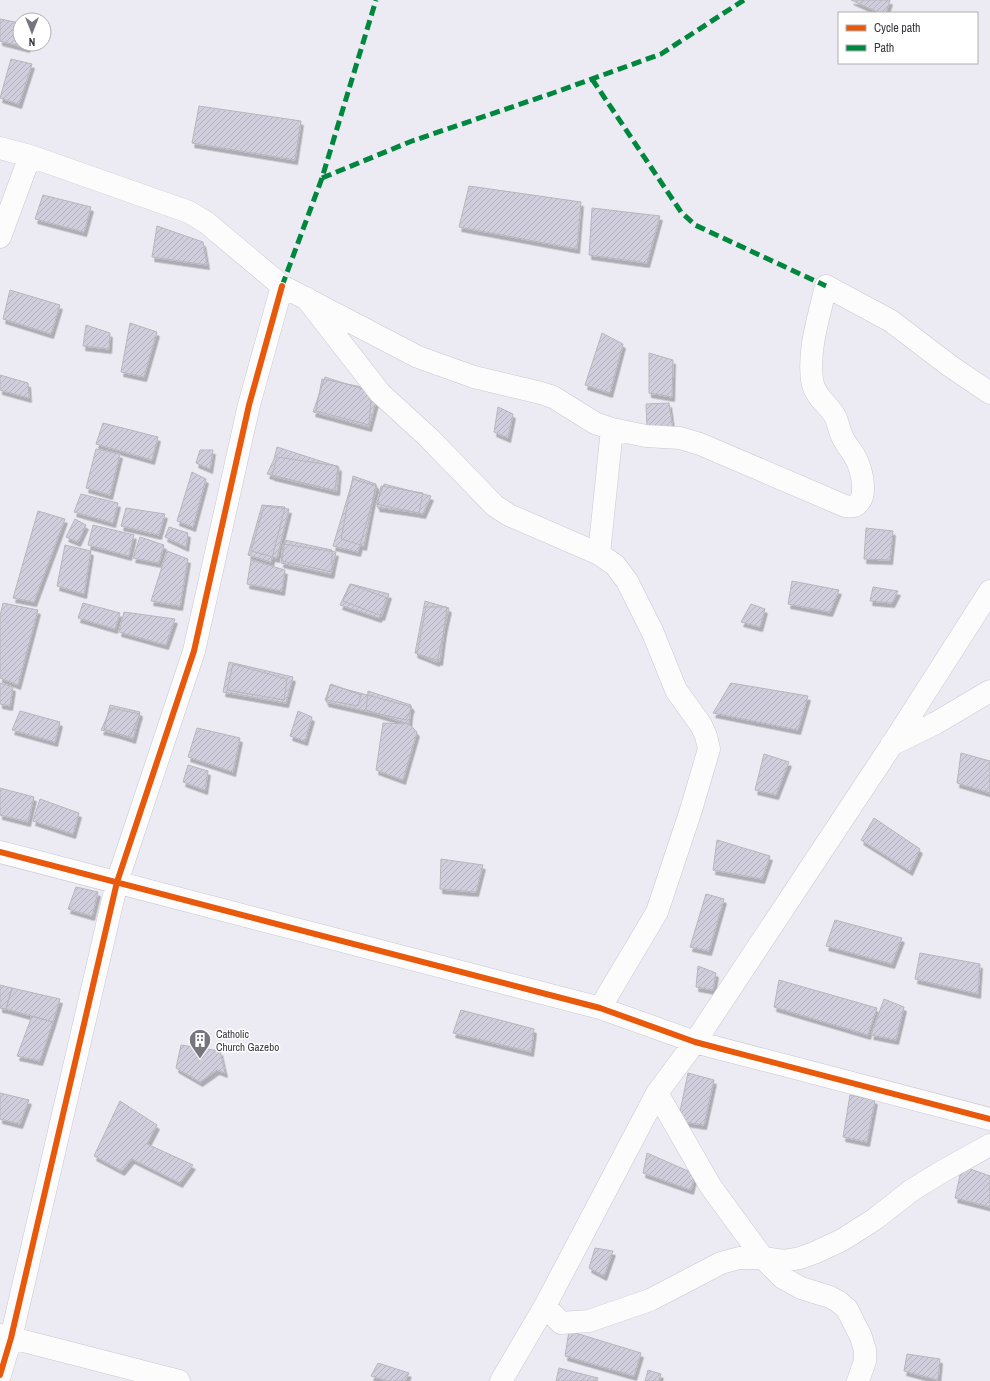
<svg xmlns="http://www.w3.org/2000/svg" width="990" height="1381" font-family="'Archivo Narrow',sans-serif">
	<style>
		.building { fill: url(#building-hatch); stroke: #b7b6bc; filter: url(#shadow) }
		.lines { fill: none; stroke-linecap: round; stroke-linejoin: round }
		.minor-casing { stroke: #c9c8cf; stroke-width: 23 }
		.minor { stroke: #fcfcfd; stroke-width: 22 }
		.quiet { stroke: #00873e; stroke-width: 5; stroke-dasharray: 10 5; stroke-linecap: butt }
		.cycleway-casing { stroke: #fff; stroke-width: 8 }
		.cycleway { stroke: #e8590c; stroke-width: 6 }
		.labels { text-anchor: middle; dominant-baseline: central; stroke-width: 3; stroke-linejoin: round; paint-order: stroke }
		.poi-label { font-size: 11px; fill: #38373e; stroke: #fff; text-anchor: start }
	</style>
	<defs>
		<pattern id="building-hatch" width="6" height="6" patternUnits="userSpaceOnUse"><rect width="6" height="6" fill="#d0cedc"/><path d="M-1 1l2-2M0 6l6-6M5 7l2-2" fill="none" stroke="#b3b2be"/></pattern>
		<filter id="shadow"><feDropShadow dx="2.5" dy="4.5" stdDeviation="0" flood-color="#0004"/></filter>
	</defs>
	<rect width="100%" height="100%" fill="#ecebf4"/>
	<path class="building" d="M851,0H890L886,13H880Z
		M0,19L20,23V44H28L27,48L0,41Z
		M11,59L32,64L19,104L0,98Z
		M199,106L301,121L295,160L192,143Z
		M469,186L581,202L577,249L459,227Z
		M43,195L91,207L84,232L35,219Z
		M592,208L660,216L647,263L589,255Z
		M157,226L203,242L207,265L152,257Z
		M10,290L60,305L51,334L3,319Z
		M130,323L157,332L144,377L121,372Z
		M86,325L110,333L109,349L83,346Z
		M602,333L623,344L610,393L585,385Z
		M649,353L673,360L672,397L649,393Z
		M0,375L28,383L29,398L0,390Z
		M325,377L378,394L369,427L313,412Z
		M322,379L372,389L369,425L316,411Z
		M669,403L673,431L647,427L646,404Z
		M498,407L513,414L508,438L494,432Z
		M103,423L158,437L152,460L96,444Z
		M277,447L339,467L337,491L267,474L274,459Z
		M96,449L120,454L110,495L86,488Z
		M200,450H213L210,469L196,463Z
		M277,457L338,466L335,491L272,476Z
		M192,472L206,479L193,527L177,521Z
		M353,476L376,484L364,546L341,539Z
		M353,479L377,486L358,552L333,546Z
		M384,484L431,496L423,514L376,504Z
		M381,486L423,493L419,513L377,507Z
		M81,494L118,503L113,523L74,512Z
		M262,505L285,507L271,562L248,555Z
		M264,506L289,509L277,558L251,551Z
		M126,508L165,514L159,535L121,526Z
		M38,511L65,519L34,602L13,598Z
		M75,519L86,525L78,542L66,537Z
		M93,525L134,535L129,556L88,545Z
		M169,527L188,533L186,547L165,537Z
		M866,528L893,531L890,560L864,559Z
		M140,537L164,545L159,563L133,558Z
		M285,540L332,550V572L282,561Z
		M283,544L336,552L331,574L281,563Z
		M65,545L91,551L84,594L57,586Z
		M167,551L188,559L180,606L151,601Z
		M251,560L285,570L282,591L247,584Z
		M792,581L839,590L830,612L788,604Z
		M350,584L387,598L379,618L340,605Z
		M351,584L389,594L382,616L343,601Z
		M873,587L898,591L892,603L870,601Z
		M425,601L449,608L437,662L415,653Z
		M3,603L38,610L18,685L0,678V616Z
		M83,603L120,613L115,629L78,618Z
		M751,604L765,609L760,627L741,622Z
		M426,607H447L440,661L417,654Z
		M124,612L175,619L166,645L119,632Z
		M229,662L293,677L286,703L223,692Z
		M233,664L287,679L284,700L227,690Z
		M0,683L13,687L10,706L0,704Z
		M731,683L808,696L798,730L713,713Z
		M331,684L361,695L358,706L325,700Z
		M330,685L412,707L406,720L326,702Z
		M368,691L411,705L409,724L366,710Z
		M110,705L140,712L133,739L104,729Z
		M111,708L140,714L130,737L101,730Z
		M20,711L60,722L55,742L12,730Z
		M298,711L312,717L305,741L290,736Z
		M383,723L409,724L417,732L403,780L376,770Z
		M197,728L240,738L233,772L188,757Z
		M961,753L990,761V793L957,783Z
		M764,754L789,762L776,795L755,790Z
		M188,765L208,771L205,790L183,782Z
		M0,788L34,797L28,822L0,815Z
		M40,799L79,813L73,834L33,821Z
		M874,818L920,849L910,871L861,840Z
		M717,840L770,856L762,879L713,870Z
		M441,859L483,865L476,892L440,889Z
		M76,887L98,892L92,916L68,909Z
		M706,894L724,899L709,951L690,947Z
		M835,920L902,938L892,964L826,946Z
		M920,953L980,964L978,994L915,979Z
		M698,966L716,973L713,990L696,987Z
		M779,980L877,1008L868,1035L774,1007Z
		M0,985L12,988L6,1009L0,1008Z
		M12,988L60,999L53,1022L6,1009Z
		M884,999L904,1007L896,1040L871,1035Z
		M461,1010L534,1029L531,1052L453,1033Z
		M32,1016L53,1022L40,1061L17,1056Z
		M181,1045L220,1051L225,1073L217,1070L200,1082L176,1068Z
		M688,1073L714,1080L704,1125L678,1121Z
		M0,1093L29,1100L20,1124L0,1119Z
		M850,1095L875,1100L867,1142L843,1137Z
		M120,1101L157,1125L147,1144L193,1165L180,1183L132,1159L122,1171L94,1156Z
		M647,1153L695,1174L691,1190L643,1173Z
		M962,1166L990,1176V1207L955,1198Z
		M595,1248L613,1251L604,1276L589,1268Z
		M569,1331L641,1353L634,1376L565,1356Z
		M907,1354L940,1359L938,1380L904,1371Z
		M378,1363L409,1373L405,1381H388L371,1376Z
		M559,1368L598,1378L597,1381H556Z
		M648,1370L661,1374L659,1381H645Z"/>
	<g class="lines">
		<g class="minor-casing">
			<path id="minor" d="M0,148L30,156L189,212L207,223L282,286L418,357L474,377L541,393L553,397L595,423L612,429L599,554
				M0,237L30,156
				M306,298L380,393L429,438L495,506L509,515L599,554L615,565L627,581L653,633L676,690L701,725L706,736L709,749L691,810L657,912L600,1008
				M612,429L646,436L680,438L700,444L845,506C872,511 863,470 855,457C851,449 845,444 842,436C838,428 838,419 833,413C825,402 814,395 812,380C808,348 819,317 826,286L891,321L950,366L990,393
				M891,745L936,723L990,691
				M0,852L600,1008L695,1042L990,1119
				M657,1093L711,1187L763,1258L783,1278L801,1288L830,1297L839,1302L847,1309L861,1337L865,1350V1361L858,1381
				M545,1306L561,1323L589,1321L650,1300L721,1263L739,1258H763L784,1261L800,1258L814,1253L842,1240L875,1219L912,1190L943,1171L990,1145
				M0,1335L179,1381
				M0,1375L11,1338L117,882L194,651L249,405L282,286
				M501,1381L545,1306L657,1093L695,1042L891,746L990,591"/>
		</g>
		<use href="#minor" class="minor"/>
		<path class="quiet" d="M592,79L681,212L695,225L826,286
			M322,178L412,141L553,93L661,54L744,0
			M282,286L322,178L376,0"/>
		<g class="cycleway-casing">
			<path id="cycleway" d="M0,852L600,1008L695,1042L990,1119
				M0,1375L11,1338L117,882L194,651L249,405L282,286"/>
		</g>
		<use href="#cycleway" class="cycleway"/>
	</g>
	<defs>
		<g id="building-pin" transform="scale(1.15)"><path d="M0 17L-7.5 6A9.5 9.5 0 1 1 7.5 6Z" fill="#77767e" stroke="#fff"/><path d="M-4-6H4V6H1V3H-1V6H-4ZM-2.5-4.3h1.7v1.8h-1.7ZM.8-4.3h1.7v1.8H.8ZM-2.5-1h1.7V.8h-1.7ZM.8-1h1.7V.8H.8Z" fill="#fff"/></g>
	</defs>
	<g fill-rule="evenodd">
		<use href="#building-pin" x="200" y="1040"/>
	</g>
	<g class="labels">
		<g class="poi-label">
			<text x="216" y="1034">Catholic<tspan x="216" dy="13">Church Gazebo</tspan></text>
		</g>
	</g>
	<rect x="838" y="12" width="140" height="52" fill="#ffffff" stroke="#afafb2"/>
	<rect x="846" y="25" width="20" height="6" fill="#e8590c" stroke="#afafb2"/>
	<text x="874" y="32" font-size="12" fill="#38373e">Cycle path</text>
	<rect x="846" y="45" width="20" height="6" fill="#00873e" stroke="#afafb2"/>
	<text x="874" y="52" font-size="12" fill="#38373e">Path</text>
	<g transform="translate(32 32) rotate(180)"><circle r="19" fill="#ffffff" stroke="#afafb2"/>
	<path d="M0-3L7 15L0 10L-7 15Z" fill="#77767e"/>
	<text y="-6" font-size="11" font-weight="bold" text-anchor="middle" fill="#38373e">N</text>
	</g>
</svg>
